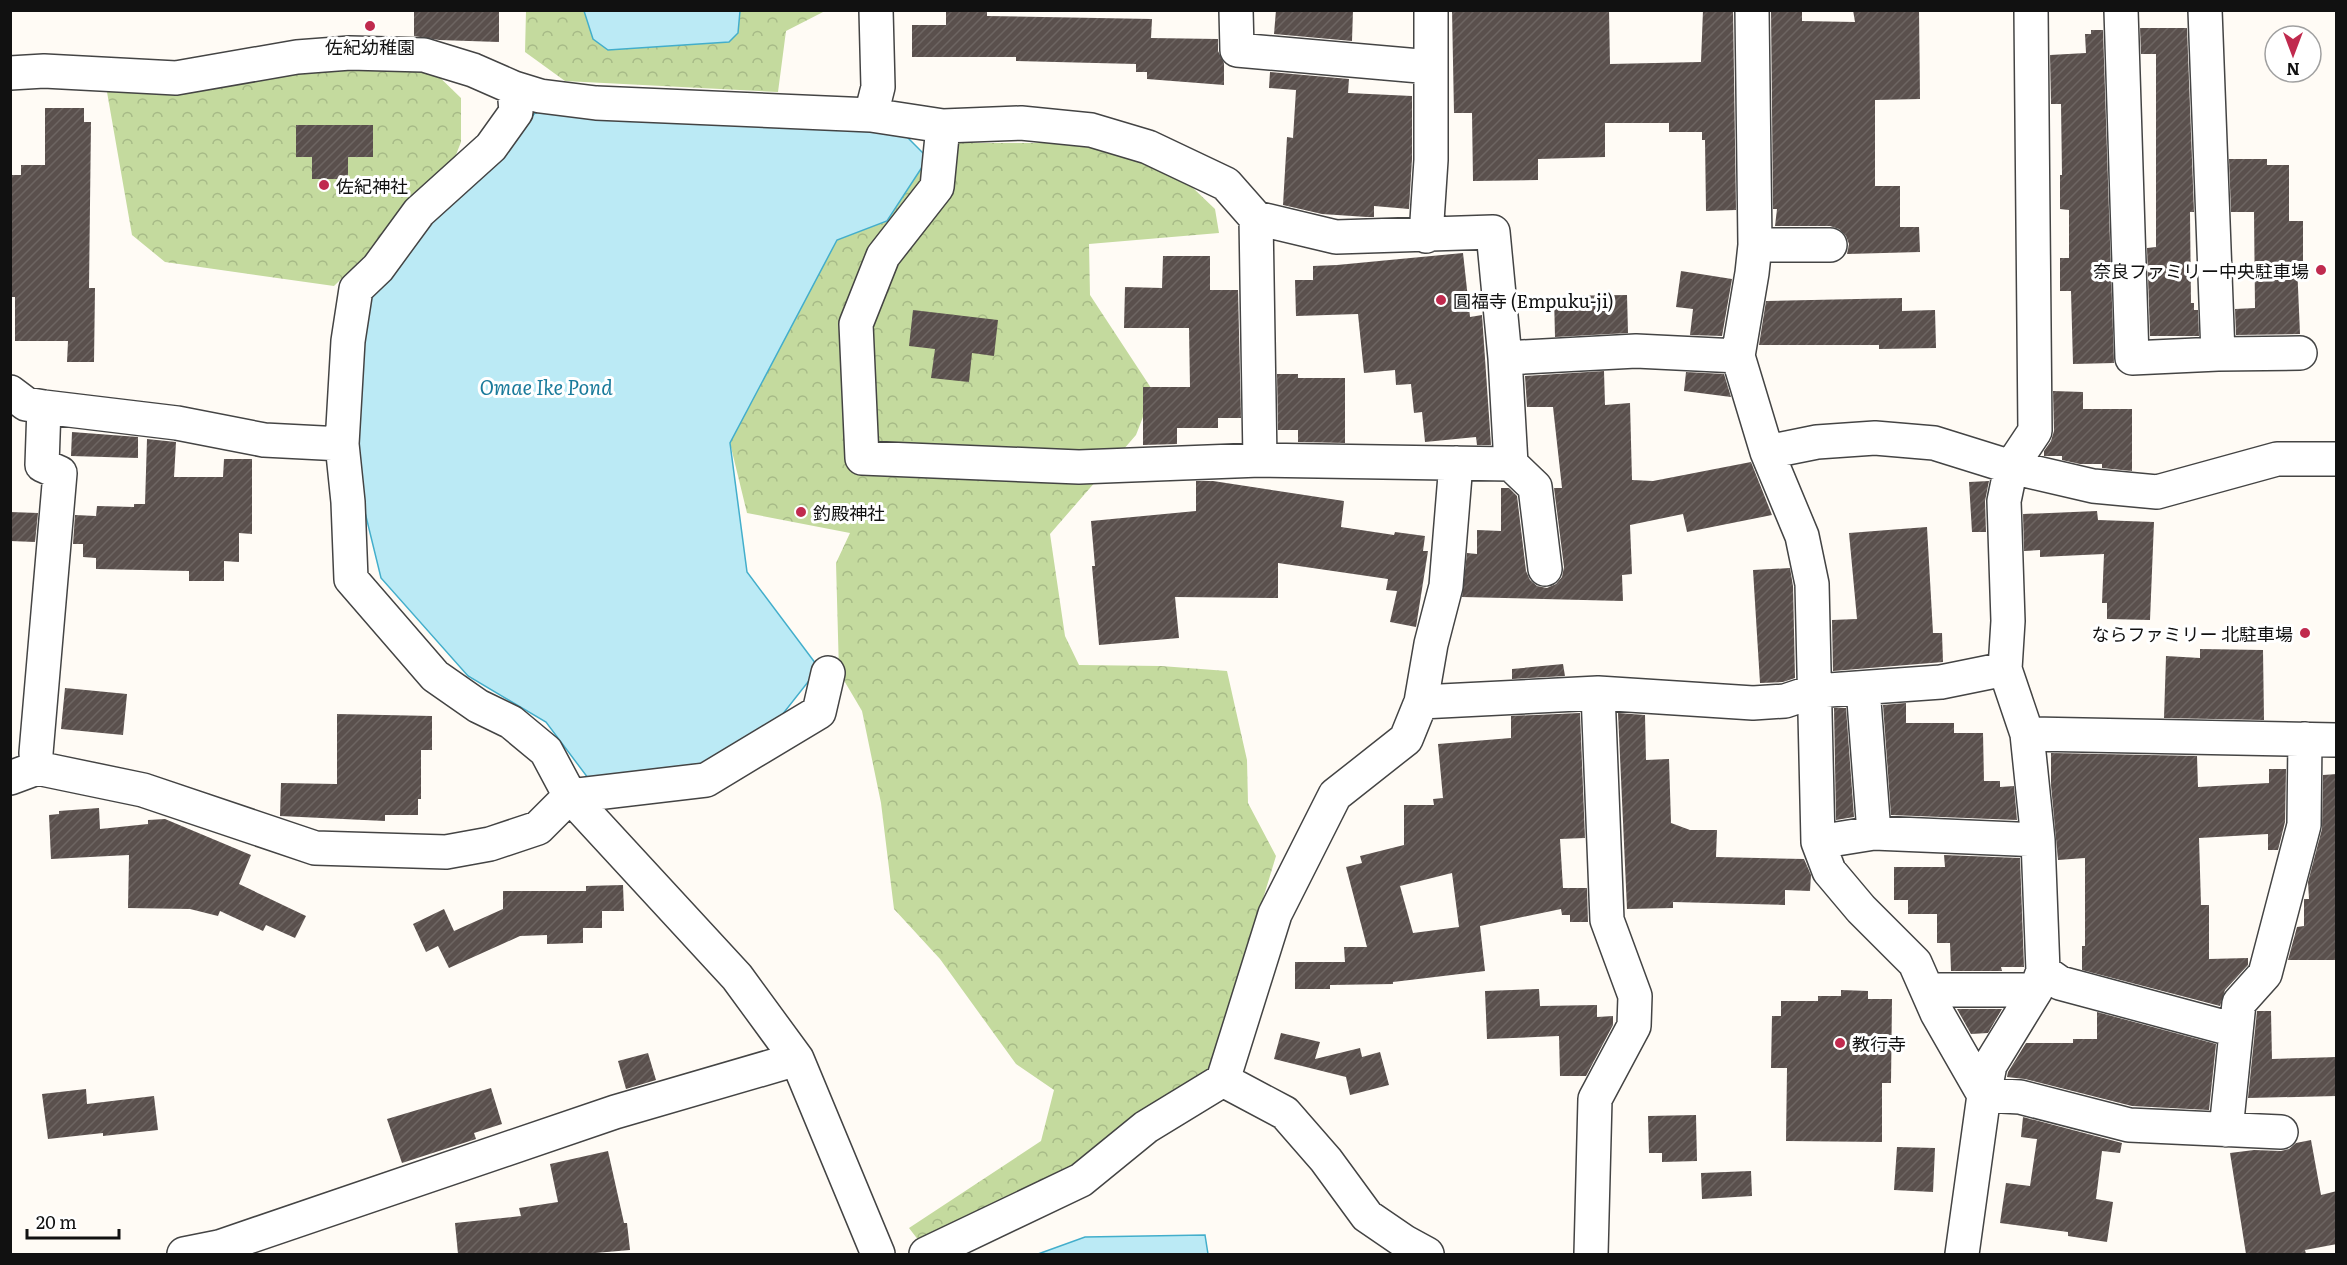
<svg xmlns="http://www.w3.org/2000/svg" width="2347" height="1265" font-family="Literata,'Noto Sans JP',serif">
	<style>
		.forest { fill: url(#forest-crowns) }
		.water { fill: #bbeaf5; stroke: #43aecb; stroke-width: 1.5 }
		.building { fill: url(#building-hatch); fill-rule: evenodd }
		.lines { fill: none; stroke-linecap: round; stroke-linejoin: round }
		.minor-casing { stroke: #444; stroke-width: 36 }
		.minor { stroke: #fff; stroke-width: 33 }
		.poi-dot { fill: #c02a4e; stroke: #fff; stroke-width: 2 }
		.labels { text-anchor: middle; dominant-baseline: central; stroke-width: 6; stroke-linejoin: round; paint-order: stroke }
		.poi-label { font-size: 18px; fill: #111; stroke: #fff; text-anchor: start }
		.water-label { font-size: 20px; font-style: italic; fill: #1a7b9b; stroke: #fff }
	</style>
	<defs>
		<pattern id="forest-crowns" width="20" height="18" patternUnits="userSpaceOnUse" patternTransform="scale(1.5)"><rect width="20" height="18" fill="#c4da9e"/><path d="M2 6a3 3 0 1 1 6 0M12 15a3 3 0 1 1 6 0" fill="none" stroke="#a7ba87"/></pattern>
		<pattern id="building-hatch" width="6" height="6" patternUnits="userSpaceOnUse" patternTransform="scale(1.5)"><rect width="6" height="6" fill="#5a504d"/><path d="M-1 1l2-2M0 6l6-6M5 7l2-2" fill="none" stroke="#6d6562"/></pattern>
	</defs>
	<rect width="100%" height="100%" fill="#fffbf5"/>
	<path class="forest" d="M526,11H825L786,31L778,92L565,81L525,52Z
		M376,61L431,69L461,98V142L448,175L334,286L165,262L132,235L107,92L195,87Z
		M959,143H1074L1171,167L1215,209L1219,233L1089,244L1090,295L1153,391L1136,435L1050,534L1065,636L1079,665L1161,666L1227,671L1247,760L1248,803L1276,856L1212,1066L1078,1195L929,1254L909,1228L1041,1141L1054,1090L1016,1064L940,959L894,909L881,803L862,711L839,672L836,563L850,533L747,513L730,443L837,240L887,221L928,158Z"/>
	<path class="water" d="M584,11V10L740,11L738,33L729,42L608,50L593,39Z
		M538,110L904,134L928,158L887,221L837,240L730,443L747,572L819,668L782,715L697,768L588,778L546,722L468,676L381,578L352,459L367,301L440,212Z
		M1205,1235L1208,1254H1038L1085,1237Z"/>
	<path class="building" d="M414,10H499V42L439,40L414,36Z
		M960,10H987V16L1152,19L1151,38L1218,39V51L1224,63V85L1147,79V72H1136V64L1016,61V57H912V25H946V11Z
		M1276,10H1353L1352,41L1274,34Z
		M1452,10L1566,12V10H1609L1610,64L1701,62L1703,10H1733L1736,210L1706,211L1705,140H1702V132H1669V123H1605V157L1538,159V180L1473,181L1472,113H1454Z
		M1771,10H1802V21L1855,22L1853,10H1919L1920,99L1875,100V186H1900V227H1919L1920,252L1847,254L1849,244L1846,236L1839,229L1830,226H1775L1777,209H1773Z
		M2140,28H2187L2194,212H2190L2191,303H2194V310H2198L2199,336H2150L2147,248L2156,247V54H2141Z
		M2091,30H2103L2114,363L2073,364L2071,291H2060V258H2069V210L2060,209V175H2062L2061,104H2051L2050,55L2086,53L2085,34H2091Z
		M1270,72L1349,79L1348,93L1412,96V159L1409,209L1374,206V217H1367L1322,214L1283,205L1287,137L1293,138L1296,90L1269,88Z
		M45,108H84V122H91L89,288H95L94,362H67L68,341H15V297H10V175H21V165H45Z
		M296,125H373V157H348V179H312V157H296Z
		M2229,159H2267V165H2289V221H2303V264H2297L2300,334L2236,335L2235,309L2255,308L2254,212H2231Z
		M1463,253L1470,317L1482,315L1491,445H1477L1476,437L1425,442L1422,412L1414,413L1411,384L1396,385L1395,370L1364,373L1358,314L1296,316L1295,280H1313V266L1337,265Z
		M1163,256H1210V290H1238L1241,418H1218V428H1177V444L1143,445V387H1190L1189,328H1124L1125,287L1162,288Z
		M1681,271L1732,279L1722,336L1690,335L1693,309L1676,307Z
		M1627,295L1628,333L1555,337L1554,296Z
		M1902,298V311L1935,310L1936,348L1879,349V345H1759L1766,301Z
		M913,310L998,320L994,356L972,353L969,382L931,378L935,349L909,346Z
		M1604,371L1605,405L1630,403L1632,480L1653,481L1751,462L1772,515L1687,532L1683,514L1630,525L1632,574L1622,575L1623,601L1462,597L1467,553L1477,554V530L1501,531V488H1509L1517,496L1526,571L1530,580L1537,586L1547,588L1556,584L1562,577L1564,567L1554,488H1562L1553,407H1527L1525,376Z
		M1686,372L1724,374L1731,397L1684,391Z
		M1277,374H1298V378H1345V443L1298,442V430H1278Z
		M2053,391L2083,392V409H2132V471L2102,468V464H2080L2062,460V456H2044V451L2051,441L2054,431Z
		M72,432L138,437V458L71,456Z
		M147,439L176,442L174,477H223L224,459H252V534L239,533V562L224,561V581H189V571L96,569V558L83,557V544H73L75,515L96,516L97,506L134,507V504H145Z
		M1196,481H1213L1344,501L1341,527L1394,535L1395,532L1425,536L1423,551H1428L1416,627L1390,622L1397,591L1386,590L1388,579L1278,563V598L1175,597L1179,638L1099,645L1092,566H1095L1091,521L1196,511Z
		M1989,481L1985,501L1986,532H1972L1969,482Z
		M2097,511L2098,520L2154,522L2150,620L2107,619V603H2102L2104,554L2040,557V550L2024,551L2023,514Z
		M10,512L38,513L35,542L10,541Z
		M1927,527L1933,633H1942L1943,662L1833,671L1832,620L1857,619L1849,533Z
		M1790,568L1793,586L1795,678L1783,682L1760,683L1753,570Z
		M2200,649L2263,650L2264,720L2164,718L2166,656L2200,658Z
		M1563,664L1565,676L1512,679V669Z
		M65,688L127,694L123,735L61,729Z
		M1906,703V723H1954V733H1983L1984,781H2000V787L2014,786L2017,820L1891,815L1883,705Z
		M1834,708H1846L1854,817L1836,820Z
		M1580,713L1585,838L1560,839L1563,888H1587L1588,922H1570V915H1562L1561,909L1480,926L1485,971L1393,982V984L1330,985V989H1295V962H1345L1344,947H1367L1346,867L1362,863L1360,856L1404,845V805H1434L1433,799L1443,798L1438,744L1511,738V716ZM1452,873L1459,927L1413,933L1400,886Z
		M1618,713L1645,715L1646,760L1669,759L1671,823L1690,830H1717L1716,857L1804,859L1811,875L1810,891L1785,890V905L1673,902V908L1627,909Z
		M337,714L432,716V750H421V799H418V815H385V821L280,816L281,783L337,784Z
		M2051,753L2197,756L2198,787L2269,783V769H2286L2285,822L2278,850H2268V834L2199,838L2201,905H2209V959L2248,958V965L2225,990L2220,1006L2082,970V946H2085V858L2058,860L2051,785Z
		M2337,774V960H2288L2297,927L2304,926V899H2309L2308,882L2322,829L2323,775Z
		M99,808L100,829L148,824V820L165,819L251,855L239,884L306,916L295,938L266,925L263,931L220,911L218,916L190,909L128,908L129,855L51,859L49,815L59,814V811Z
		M1944,855L2020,858L2024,967H2001L2002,971H1951L1950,943H1937V914H1908V900H1894V867H1945Z
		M623,885L624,911H602V928H583V943L547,944V935L520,936L449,968L438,946L426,952L413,924L444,909L454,931L503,909V891H586V886Z
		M1539,989L1540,1006L1597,1005V1017L1613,1016V1025L1586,1076H1560L1559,1036L1487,1039L1485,991Z
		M1841,990L1868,991V999H1892L1891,1083H1882V1142L1786,1141L1787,1068H1771L1772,1016H1781V1001H1818V996H1841Z
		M1957,1009H2002L1988,1033L1971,1034Z
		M2257,1011H2271L2272,1059L2337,1057V1096L2248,1098Z
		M2097,1012L2216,1044L2209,1110L2132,1106L2025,1079L2007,1077L2008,1072L2026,1043H2073V1039H2097Z
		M1281,1033L1320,1042L1315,1059L1360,1048L1362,1057L1380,1052L1389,1085L1350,1095L1346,1077L1274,1059Z
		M648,1053L656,1080L626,1089L618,1061Z
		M491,1088L502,1124L474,1133L476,1139L402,1163L387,1119Z
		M86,1089L87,1104L154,1096L158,1130L103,1136V1133L48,1139L42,1094Z
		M1696,1115L1697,1161L1662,1162V1153H1649L1648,1116Z
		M2023,1117L2122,1143L2120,1153L2102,1151L2096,1199L2113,1202L2107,1242L2068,1236V1232L2000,1223L2006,1183L2030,1186L2037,1139L2021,1137Z
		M2311,1140L2321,1195L2337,1191V1244L2305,1250L2306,1254H2246L2230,1153L2254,1150L2281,1151L2289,1149L2296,1143Z
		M1897,1147L1935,1148L1933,1192L1894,1190Z
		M608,1151L624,1223H627L630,1250L584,1254H458L455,1223L521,1216L519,1208L558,1202L550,1164Z
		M1751,1171L1752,1196L1702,1199L1701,1173Z"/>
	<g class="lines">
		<g class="minor-casing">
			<path id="minor" d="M1236,10L1237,50L1431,67
				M1752,10L1755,245L1752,273L1738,356L1767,452L1802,536L1812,584L1818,842L1829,871L1861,909L1915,963L1937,1013L1984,1095L1962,1254
				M2121,10L2132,358L2218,354
				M2205,10L2218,354L2300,353
				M10,73L44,71L176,78L297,57L350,53L424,55L473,70L514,88L540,96L596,103L871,115L878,87L876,10
				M514,88L516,112L491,147L419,212L378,268L356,289L348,341L342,444L348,502L351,579L435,676L478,706L511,722L546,751L570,796L737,977L797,1059L878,1254
				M871,115L943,126L1021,123L1091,130L1148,147L1226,184L1256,218L1336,237L1493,232L1505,358
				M943,126L937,187L883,256L856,324L862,458L1079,467L1260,460L1511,464
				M1256,218L1260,460
				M1426,236L1431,160V10
				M1755,245H1830
				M10,392L26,404L44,407L177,423L264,440L342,444
				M1767,452L1817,442L1875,438L1934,443L2011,467L2093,486L2157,492L2277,459H2336
				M1545,569L1535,487L1511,464L1505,358L1636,351L1738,356
				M2005,669L2008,621L2004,501L2011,467L2035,431L2031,10
				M1863,688L1874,833
				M1421,702L1598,693L1753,703L1785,701L1815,691L1941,682L2005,669L2027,734L2336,740
				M2027,734L2038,840L2043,971L2036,990L1990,1065L1984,1095L2020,1097L2129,1125L2281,1132
				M37,768L36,753L60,473L42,465L44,407
				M10,778L37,768L143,790L315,848L446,852L490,844L538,828L570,796L706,780L819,712L828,673
				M1818,842L1874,833L2038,840
				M2043,971L2060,983L2235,1030
				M1927,990H2036
				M1223,1080L1285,1113L1326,1160L1367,1216L1405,1242L1427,1254
				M2226,1130L2239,1003L2265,974L2304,825L2305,739
				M184,1254L219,1247L615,1112L797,1059
				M926,1254L1081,1180L1146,1127L1223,1080L1275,914L1335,795L1406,739L1421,702L1431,644L1446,586L1456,463
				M1591,1254L1595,1099L1634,1026L1635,996L1607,920L1598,693"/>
		</g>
		<use href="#minor" class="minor"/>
	</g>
	<g class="poi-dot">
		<circle cx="370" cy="26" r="6"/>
		<circle cx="324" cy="185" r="6"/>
		<circle cx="2321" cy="270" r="6"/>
		<circle cx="1441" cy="300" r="6"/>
		<circle cx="801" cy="512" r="6"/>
		<circle cx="2305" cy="633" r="6"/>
		<circle cx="1840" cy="1043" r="6"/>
	</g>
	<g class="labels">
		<g class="poi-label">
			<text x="370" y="46" text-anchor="middle">佐紀幼稚園</text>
			<text x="336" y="185">佐紀神社</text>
			<text x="2309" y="270" text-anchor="end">奈良ファミリー中央駐車場</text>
			<text x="1453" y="300">圓福寺 (Empuku-ji)</text>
			<text x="813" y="512">釣殿神社</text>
			<text x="2293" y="633" text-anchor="end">ならファミリー 北駐車場</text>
			<text x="1852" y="1043">教行寺</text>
		</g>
		<g class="water-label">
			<text x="546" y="386">Omae Ike Pond</text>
		</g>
	</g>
	<rect width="2347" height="1265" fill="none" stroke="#111111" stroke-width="24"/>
	<g transform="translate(2293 54) rotate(180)"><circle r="28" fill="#ffffff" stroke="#a0a0a0" stroke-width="1.5"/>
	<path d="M0-4.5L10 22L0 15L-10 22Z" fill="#c02a4e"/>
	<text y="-9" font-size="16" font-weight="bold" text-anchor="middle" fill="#111111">N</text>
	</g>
	<path d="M27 1229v9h92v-9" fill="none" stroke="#111111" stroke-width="3"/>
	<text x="36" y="1229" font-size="18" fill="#111111" stroke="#ffffff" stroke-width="4.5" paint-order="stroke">20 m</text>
</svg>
